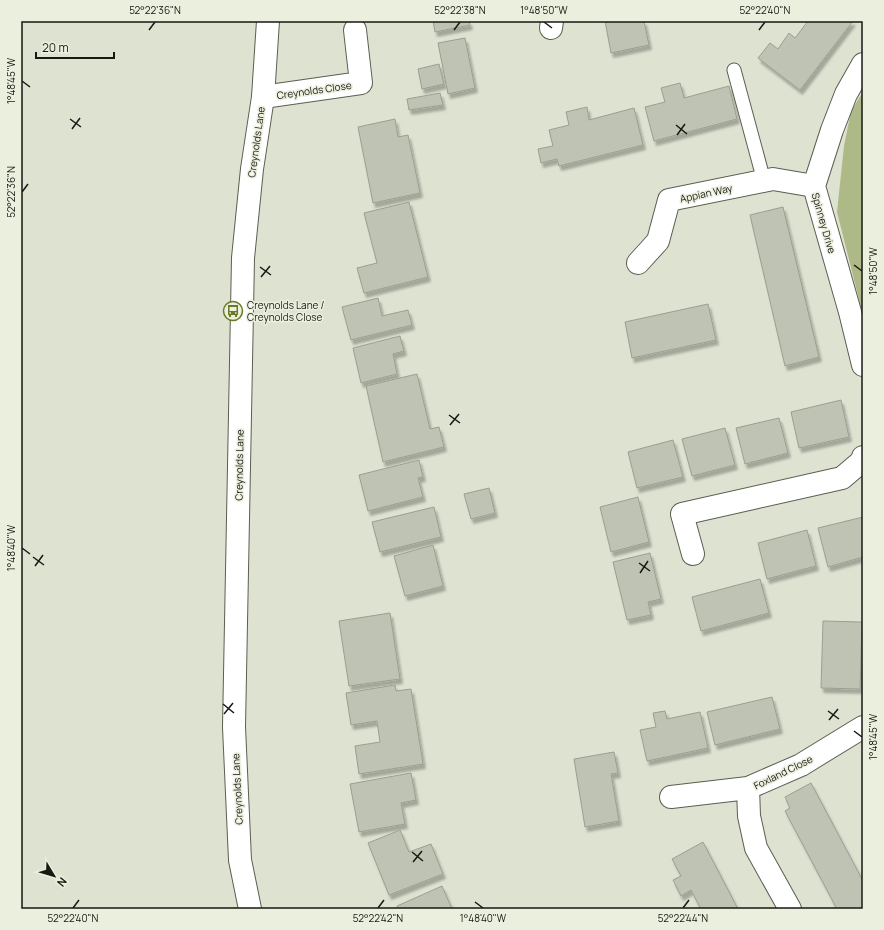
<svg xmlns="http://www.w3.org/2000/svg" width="884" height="930" font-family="Manrope,sans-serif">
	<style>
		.green { fill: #adb987 }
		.building { fill: #bfc3b3; stroke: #9a9f8f; filter: url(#shadow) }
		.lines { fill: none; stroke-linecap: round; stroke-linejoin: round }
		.service-casing { stroke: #5b5f51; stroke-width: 15 }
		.minor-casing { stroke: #5b5f51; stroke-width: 24 }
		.tertiary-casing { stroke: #5b5f51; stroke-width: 24 }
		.service { stroke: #fff; stroke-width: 13 }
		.minor { stroke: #fff; stroke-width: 22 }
		.tertiary { stroke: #fff; stroke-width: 22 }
		.ticks { fill: none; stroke: #171913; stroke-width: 1.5 }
		.labels { text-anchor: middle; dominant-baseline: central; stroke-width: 3; stroke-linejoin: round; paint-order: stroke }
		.street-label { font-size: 10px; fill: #171913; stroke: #ebefde }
		.poi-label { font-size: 10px; fill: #171913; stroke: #ebefde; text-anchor: start }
		.neatline { fill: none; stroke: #171913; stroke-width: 1.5 }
		.ticks-label { font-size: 10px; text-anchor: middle; fill: #171913 }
	</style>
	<defs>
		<filter id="shadow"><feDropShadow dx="2.5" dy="4.5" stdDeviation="1" flood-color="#0004"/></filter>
	</defs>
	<rect width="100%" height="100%" fill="#dee2d1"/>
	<path class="green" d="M863,92V315L837,212L844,146L851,111Z"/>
	<path class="building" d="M433,21H469L470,25L435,32Z
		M605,21H644L649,45L611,53Z
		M808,21H853L800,90L758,58L770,43L778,49L789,33L795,38Z
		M465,38L475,88L448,94L438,43Z
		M439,64L444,84L422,89L418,69Z
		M680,83L684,98L729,86L737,119L654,141L645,107L665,102L661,88Z
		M440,93L443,105L409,110L407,99Z
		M587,107L589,120L634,108L643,145L559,166L557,159L541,163L538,149L553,146L549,130L569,125L566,112Z
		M395,119L398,137L408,135L420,193L373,203L358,127Z
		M409,202L428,277L364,293L357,268L377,263L364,213Z
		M783,207L819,357L785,366L750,215Z
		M378,298L382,316L408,310L412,325L351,340L342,307Z
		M708,304L716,340L632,358L625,322Z
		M400,336L404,351L393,354L397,374L361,383L353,348Z
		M417,374L430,429L439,427L444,447L383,462L366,386Z
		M841,400L849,437L799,448L791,412Z
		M779,418L788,453L745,464L736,428Z
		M725,428L735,465L692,476L682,439Z
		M673,440L683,477L637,488L628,452Z
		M419,460L423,477L418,478L423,497L368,511L359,475Z
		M489,488L495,513L471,519L464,494Z
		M638,497L649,542L611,552L600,507Z
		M434,507L441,537L380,552L372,522Z
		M863,517V557L828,567L818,528Z
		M807,530L816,566L767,579L758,543Z
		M433,545L443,586L405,596L394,556Z
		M650,553L661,599L648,602L651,615L627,620L613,562Z
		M760,579L769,613L701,631L692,597Z
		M390,613L400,679L349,686L339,621Z
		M823,621L862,622L860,689L821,688Z
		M395,685L396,691L411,689L423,764L359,774L355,746L380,742L377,721L351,725L346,693Z
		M772,697L780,729L715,745L707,712Z
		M665,711L667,719L700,712L708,748L647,761L640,730L656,727L653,713Z
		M614,752L618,773L611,774L619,821L585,827L574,759Z
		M411,773L416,800L401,803L405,824L359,832L350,784Z
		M811,783L863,881V909H837L785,811L790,808L785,797Z
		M400,830L409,852L431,844L443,874L389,895L368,843Z
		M703,842L738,909H701L691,890L681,896L673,880L681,876L672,859Z
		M442,886L452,909H398L397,906Z"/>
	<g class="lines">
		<g class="service-casing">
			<path id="service" d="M734,70L764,181"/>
		</g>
		<g class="minor-casing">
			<path id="minor" d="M551,28L552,21
				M863,64L846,94L832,130L814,186L850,312L863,365
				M263,97L361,83L355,30
				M638,263L658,241L669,200L773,179L814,186
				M693,554L682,514L842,478L862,461L863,457
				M748,788L749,816L756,848L790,909
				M671,797L748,788L801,765L863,727"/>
		</g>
		<g class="tertiary-casing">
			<path id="tertiary" d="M250,909L240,860L234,727L243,258L252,169L263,97L268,21"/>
		</g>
		<use href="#service" class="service"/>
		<use href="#minor" class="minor"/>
		<use href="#tertiary" class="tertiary"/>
	</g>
	<path class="ticks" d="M544,22L552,28M149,30L155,22M454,30L460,22M759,30L765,22M22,81L30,87M70,119L81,127M676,125L687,134M72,129L80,118M677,135L685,124M22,192L28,184M854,265L862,271M260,267L271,275M261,277L270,266M449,415L460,423M450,425L459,414M22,548L30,554M33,557L44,565M639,563L650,571M35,566L43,555M640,573L648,561M223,704L234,713M828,711L839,719M224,714L233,703M829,720L838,709M854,731L862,737M412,852L423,861M413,862L422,851M475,902L483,908M73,908L79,900M378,908L384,900M683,908L689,900"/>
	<defs>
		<g id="bus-ring" transform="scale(1)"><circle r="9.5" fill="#ebefde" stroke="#6a7927" stroke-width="1.5"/><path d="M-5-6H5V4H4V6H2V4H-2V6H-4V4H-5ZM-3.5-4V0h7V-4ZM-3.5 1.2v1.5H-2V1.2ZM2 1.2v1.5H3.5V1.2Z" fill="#6a7927"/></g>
	</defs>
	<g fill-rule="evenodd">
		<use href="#bus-ring" x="233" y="311"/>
	</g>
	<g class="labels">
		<g class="street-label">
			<text transform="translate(314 90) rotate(-8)">Creynolds Close</text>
			<text transform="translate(256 142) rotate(-82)">Creynolds Lane</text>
			<text transform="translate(706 193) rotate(-12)">Appian Way</text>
			<text transform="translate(824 223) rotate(74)">Spinney Drive</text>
			<text transform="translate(239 465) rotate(-89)">Creynolds Lane</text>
			<text transform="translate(783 772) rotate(-26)">Foxland Close</text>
			<text transform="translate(237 789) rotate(-93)">Creynolds Lane</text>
		</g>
		<g class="poi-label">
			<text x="247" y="305">Creynolds Lane /<tspan x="247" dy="12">Creynolds Close</tspan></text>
		</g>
	</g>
	<rect width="884" height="930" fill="none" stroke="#ebefde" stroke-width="44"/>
	<g transform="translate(54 876) rotate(128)" stroke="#ebefde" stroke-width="3" paint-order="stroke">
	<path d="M0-3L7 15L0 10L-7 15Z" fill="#171913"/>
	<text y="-6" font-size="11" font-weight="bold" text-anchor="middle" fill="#171913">N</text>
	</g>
	<path d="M36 52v6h78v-6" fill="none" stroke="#171913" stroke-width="2"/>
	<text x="42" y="52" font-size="12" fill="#171913" stroke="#ebefde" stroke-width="3" paint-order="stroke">20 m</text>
	<rect x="22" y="22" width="840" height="886" class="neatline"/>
	<g class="ticks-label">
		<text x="155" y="14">52°22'36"N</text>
		<text x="460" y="14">52°22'38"N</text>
		<text x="544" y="14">1°48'50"W</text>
		<text x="765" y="14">52°22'40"N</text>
		<text transform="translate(11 81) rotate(-90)" y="4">1°48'45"W</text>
		<text transform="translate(11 192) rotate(-90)" y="4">52°22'36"N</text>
		<text transform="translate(873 271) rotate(-90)" y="4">1°48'50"W</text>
		<text transform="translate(11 548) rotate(-90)" y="4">1°48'40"W</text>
		<text transform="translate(873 737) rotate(-90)" y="4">1°48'45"W</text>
		<text x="73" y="922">52°22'40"N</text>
		<text x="378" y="922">52°22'42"N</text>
		<text x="483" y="922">1°48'40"W</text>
		<text x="683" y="922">52°22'44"N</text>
	</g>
</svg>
